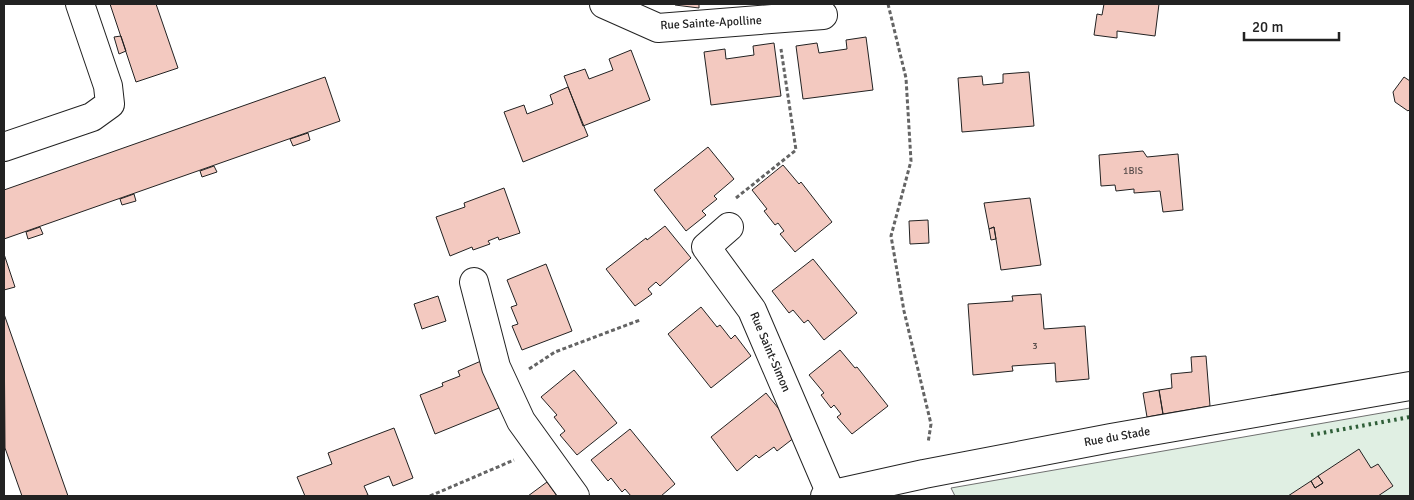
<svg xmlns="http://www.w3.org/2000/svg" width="1414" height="500" font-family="Signika,sans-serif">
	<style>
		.green { fill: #e0efe3; stroke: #6f6f6f }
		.building { fill: #f3c9c0; stroke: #222 }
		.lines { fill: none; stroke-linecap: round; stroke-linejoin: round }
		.minor-casing { stroke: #222; stroke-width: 30 }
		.path { stroke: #646464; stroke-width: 3; stroke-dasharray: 4 2.5; stroke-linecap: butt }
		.minor { stroke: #fff; stroke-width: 28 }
		.hedge { stroke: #2f5e38; stroke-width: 4; stroke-dasharray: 2.5 4; stroke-linecap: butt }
		.labels { text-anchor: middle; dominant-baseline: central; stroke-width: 4; stroke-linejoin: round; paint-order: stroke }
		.number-label { font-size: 10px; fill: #564c4a }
		.street-label { font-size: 12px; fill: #222; stroke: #fff }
	</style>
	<rect width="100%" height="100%" fill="#fff"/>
	<path class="green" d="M1410,408V496H955L951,488Z"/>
	<path class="building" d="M110,4H156L178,68L136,82Z
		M675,4H699V8L675,5Z
		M1104,4H1159L1155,36L1117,31V38L1094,35L1097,14L1102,15Z
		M121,36L126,51L119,54L114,37Z
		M866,37L873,90L803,99L796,46L817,43L819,53L847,49L846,40Z
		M774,43L781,96L711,105L704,52L725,49L726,59L754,55L753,46Z
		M631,50L650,100L583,126L564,76L585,69L589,79L613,70L609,59Z
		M1029,72L1034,126L962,132L958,78L982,76L983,85L1003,83V74Z
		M325,77L340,121L4,239V190Z
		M1404,77L1410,81V109L1408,111L1395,102L1393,92Z
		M568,87L588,136L523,162L504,112L524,105L527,114L553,104L550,95Z
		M308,133L310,140L293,146L290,139Z
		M708,147L734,179L714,196L717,199L702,211L706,215L686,231L654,190Z
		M1143,151L1147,157L1178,154L1183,210L1163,212L1160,191L1134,193V189L1116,191L1115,185L1101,186L1099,155Z
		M783,165L799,184L801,182L832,222L795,252L780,234L784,231L778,223L775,225L764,211L767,209L752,190Z
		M214,166L217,172L202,177L200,171Z
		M504,188L520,233L499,240L498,237L488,241L490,244L473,250L472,247L450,256L436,217L465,207L464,203Z
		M134,194L136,201L122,205L120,199Z
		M1030,198L1041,265L1001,270L994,227L989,229L984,203Z
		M928,220L929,243L910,244L909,221Z
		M665,226L691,258L660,286L656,282L648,289L652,294L635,306L606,269L646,238L647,240Z
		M40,227L43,234L28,239L26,232Z
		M994,227L996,239L991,240L989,229Z
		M4,254L15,287L4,290Z
		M813,259L857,313L824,340L808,320L804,323L793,310L789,313L772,291Z
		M546,264L572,331L522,350L512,326L518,324L511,307L517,305L507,280Z
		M1041,294L1044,329L1085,326L1089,379L1056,382L1055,363L1012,366L1013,371L973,375L968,304L1013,301L1012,296Z
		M438,296L446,321L422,329L414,304Z
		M701,307L717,327L720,325L731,339L735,335L751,356L711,388L668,334Z
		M4,314L68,496H22L5,448Z
		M840,350L855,368L857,367L888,406L852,434L837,417L841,414L834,405L831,408L821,395L824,393L809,375Z
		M1206,356L1210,406L1163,414L1159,390L1172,388L1171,374L1192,372L1191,357Z
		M481,361L499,408L435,434L420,395L443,386L442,383L460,376L458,371Z
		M574,370L617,423L577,455L560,435L565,431L554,417L557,415L541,397Z
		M1159,390L1163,414L1147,417L1143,393Z
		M766,393L799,434L777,451L774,447L759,458L756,455L737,471L711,437Z
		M394,428L413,478L393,486L389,476L364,486L368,495L364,496H305L297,477L332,464L328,453Z
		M630,429L675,484L661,496H631L625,489L622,492L611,478L608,481L591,460Z
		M1359,449L1371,468L1378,464L1393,486L1378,496H1288L1311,481L1315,488L1323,483L1318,476Z
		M1318,476L1323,483L1315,488L1311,481Z
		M547,482L557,496H528Z"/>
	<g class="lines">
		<g class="minor-casing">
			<path id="minor" d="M604,4L658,28L823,15
				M4,147L92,117L110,104L108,86L80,4
				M729,227L706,247L752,310L831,494
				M474,282L496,367L521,421L575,496
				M825,496L924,474L1111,438L1410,386"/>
		</g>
		<path class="path" d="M888,4L906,78L911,161L891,236L904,311L931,424L928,443
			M736,198L796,150L781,49
			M529,369L555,352L640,320
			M430,496L514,460"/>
		<use href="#minor" class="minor"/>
		<path class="hedge" d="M1311,435L1410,417"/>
	</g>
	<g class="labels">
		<g class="number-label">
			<text x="1133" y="171">1BIS</text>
			<text x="1035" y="346">3</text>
		</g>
		<g class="street-label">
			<text transform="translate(711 23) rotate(-3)">Rue Sainte-Apolline</text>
			<text transform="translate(770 352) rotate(67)">Rue Saint-Simon</text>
			<text transform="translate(1117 437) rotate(-10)">Rue du Stade</text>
		</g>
	</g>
	<rect width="1414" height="500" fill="none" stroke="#222222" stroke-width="10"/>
	<path d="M1244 32v8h95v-8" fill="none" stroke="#222222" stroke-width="2.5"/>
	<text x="1252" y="32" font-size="15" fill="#222222" stroke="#ffffff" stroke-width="4" paint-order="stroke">20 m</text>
</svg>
